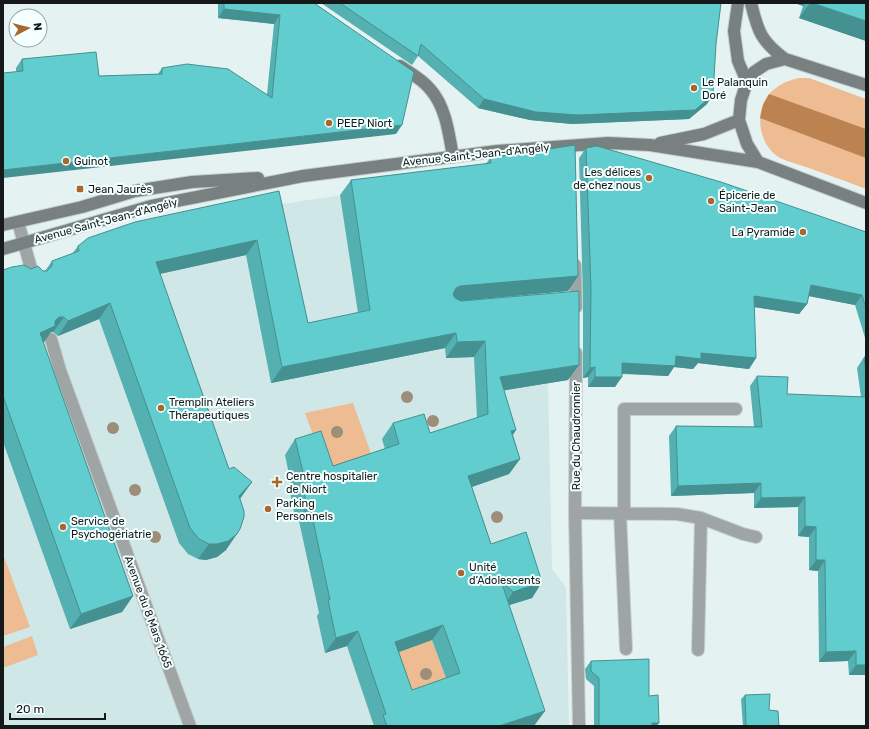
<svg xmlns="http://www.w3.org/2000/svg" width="869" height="729" font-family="Rubik,sans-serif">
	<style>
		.built { fill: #d0e7e7 }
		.green { fill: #edbc93 }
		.water { fill: #bc8350 }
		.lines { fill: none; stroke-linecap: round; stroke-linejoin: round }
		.lane-casing { stroke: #c4cfcf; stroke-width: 14 }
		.street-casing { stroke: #c4cfcf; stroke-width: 14 }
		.secondary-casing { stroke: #c4cfcf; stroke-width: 14 }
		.lane { stroke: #9fa4a4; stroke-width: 12 }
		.street { stroke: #9fa4a4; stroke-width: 12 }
		.secondary { stroke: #798080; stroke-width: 12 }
		.tree { fill: #9e8d78 }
		.wall { fill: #54b0b1; fill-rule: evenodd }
		.shaded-wall { fill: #459090 }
		.building { fill: #62cdce; stroke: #459090; fill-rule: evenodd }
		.poi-dot { fill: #a6682d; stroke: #f4ffff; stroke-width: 1.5 }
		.labels { text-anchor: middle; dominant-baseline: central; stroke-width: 4; stroke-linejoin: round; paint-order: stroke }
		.poi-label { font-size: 11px; fill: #151919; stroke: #f4ffff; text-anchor: start }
		.street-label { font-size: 11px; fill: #151919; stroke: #f4ffff }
	</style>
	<rect width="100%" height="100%" fill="#e5f2f2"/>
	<path class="built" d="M370,191L475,357L530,386L548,384L552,569L566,587L569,726H3V284L268,206Z"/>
	<path class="green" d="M799,78H809L866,99V189C845,181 824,173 803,166C795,163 784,161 777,156C762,145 757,124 762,107C767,91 783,81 799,78Z
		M353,403L372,456L326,471L305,413Z
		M3,554L30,627L3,636Z
		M32,636L38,655L3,668V647Z
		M432,640L450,689L402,705L385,657Z"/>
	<path class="water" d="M769,94L866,129V158L760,118L763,105Z"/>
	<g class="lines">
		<g class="lane-casing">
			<path id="lane" d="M18,222L34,279
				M51,339L60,370L190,726
				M575,513L677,514L701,518L743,534L756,537
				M620,513L626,649
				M624,514V409H736
				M698,650L701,518"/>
		</g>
		<g class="street-casing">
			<path id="street" d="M575,265L576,307
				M576,353L575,513L579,726"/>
		</g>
		<g class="secondary-casing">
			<path id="secondary" d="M738,3L734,31L738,61L747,82
				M751,3C758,32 761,41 785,59
				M400,66C410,73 422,79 430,89C446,107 449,134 453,157
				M660,143L704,134L739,120
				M758,162L747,144L739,120L741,100L747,82L754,72L766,64L785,59L866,85
				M3,225L82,207L135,191L192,182L258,178
				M3,249L151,206L303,176L497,151L608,143L650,145L758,162L866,203"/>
		</g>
		<use href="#lane" class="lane"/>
		<use href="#street" class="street"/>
		<use href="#secondary" class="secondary"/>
	</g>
	<g class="tree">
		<circle cx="407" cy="397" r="6"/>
		<circle cx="433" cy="421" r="6"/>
		<circle cx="113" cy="428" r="6"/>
		<circle cx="337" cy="432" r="6"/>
		<circle cx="135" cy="490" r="6"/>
		<circle cx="497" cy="517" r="6"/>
		<circle cx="155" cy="537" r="6"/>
		<circle cx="426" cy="674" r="6"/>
	</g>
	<path class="wall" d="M218,3H314L396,134L16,71V68L22,59L99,76L158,74L162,68L267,94L274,24L218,18Z
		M321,3H721L707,104L689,119L572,124L530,120L478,108L418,56L412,65Z
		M795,3H866V41L799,18L803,6Z
		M586,148L866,232V341L855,305L808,296L807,304L799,314L754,307L756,358L749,369L698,363L693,369L674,367L668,376L622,374L615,387H588V377L583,378V298L579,158Z
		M490,158L578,276L568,291L460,301L568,380L504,390L516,430L513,435L520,459L509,474L472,487L491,544L542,582L532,598L509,605L534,726H374L347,646L325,653L317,616L319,613L299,521L296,522L290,492L292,489L285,455L295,439L333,466L385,449L382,439L393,423L430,433L477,418L474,357L446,358L445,348L271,383L246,255L160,274L229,469L252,482L240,499L226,550L217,557L206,560L198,559L188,554L179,543L99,319L58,336L53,332H51L44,342H43L133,596L122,612L70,629L3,442V270L31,269L45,271L52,261L72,254L78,246L279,191L308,323L358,313L340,195L351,180L486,164ZM432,640L446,678L412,690L399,652Z
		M866,354V675H849L848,661L819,662L818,571L809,570V537L798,536V507L754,508V493L671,496L669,436L676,426L754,427L750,386L757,376L787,394L861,397L857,368Z
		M591,661L649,696L659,723L656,726H594V686L586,679L585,669Z
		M745,695L769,710L779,726H743L741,699Z"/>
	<path class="shaded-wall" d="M795,3H805L803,6Z
		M810,3H812L866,21V41L799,18Z
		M224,9L280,15L274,24L218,18Z
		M713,95L707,104L689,119L572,124L530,120L478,108L484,99Z
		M402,125L396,134L3,178V170Z
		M257,240L246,255L145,277L156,262Z
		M578,276L568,291L449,302L456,288L460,286Z
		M811,285L862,295L855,305L804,295Z
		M754,296L807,304L799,314L747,306Z
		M110,303L99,319L58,336L68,321Z
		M59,317H64L53,332H51L44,342L29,348L40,333L55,321Z
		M456,333L445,348L271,383L282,367Z
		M485,341L474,357L446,358L457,342Z
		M701,353L756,358L749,369L698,363L693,369L674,367L668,376L615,373L622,363Z
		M579,365L568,380L489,393L500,377Z
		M595,367L588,377L583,378L590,368Z
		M595,377H622L615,387H588Z
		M516,430L505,445L511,431Z
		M520,459L509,474L457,492L468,476Z
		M252,482L241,497L228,511L239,496Z
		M761,483L754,493L671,496L678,486Z
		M805,497L798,507L754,508L761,498Z
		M310,506L299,521L296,522L307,507Z
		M805,526L816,527L809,537L798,536Z
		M237,534L226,550L217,557L206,560L198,559L209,544Z
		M816,560H825L818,571L809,570Z
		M542,582L532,598L503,607L513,592Z
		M133,596L122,612L70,629L81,614Z
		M443,625L432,640L385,657L395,642Z
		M358,631L347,646L325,653L336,638Z
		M856,651L848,661L819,662L826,652Z
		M856,665H866V675H849Z
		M545,711L534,726H499Z
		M652,723H659L656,726H650Z"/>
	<path class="building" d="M224,3H314L414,72L402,125L3,170V73L23,71L22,59L96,52L99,76L162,74V68L187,64L228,69L272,98L280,15L224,9Z
		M340,3H721L716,44L713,95L695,110L578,115L536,112L484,99L421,44L418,56Z
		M812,3H866V21Z
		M575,145L578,276L460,286L456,288L453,294L455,298L461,301L579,291V365L500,377L516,430L511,431L520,459L468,476L491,544L526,532L542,582L513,592L501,581L545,711L499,726H387L383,715L386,714L358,631L336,638L328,600H330L310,506L307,507L301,477L304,476L295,439L321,431L333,466L399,444L393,423L424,414L430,433L488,414L485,341L457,342L456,333L282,367L257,240L156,262L229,469L234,467L252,482L239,496L244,511V517L240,529L237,534L228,541L217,544H209L199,539L190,528L110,303L68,321L64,317H59L55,321V326L40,333L133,596L81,614L3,396V270L12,267L24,265L31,269L38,266L43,271H47L52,266V261L79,251L78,246L88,238L135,222L279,191L308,323L370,310L351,180L491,163L490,158ZM443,625L460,673L412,690L395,642Z
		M597,146L721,182L866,232V308L862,295L811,285L807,304L754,296L756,358L701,353V359L676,356L675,366L622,363V377H595V367L590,368L591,288L586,148Z
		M866,356V371L864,358Z
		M757,376L788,377L787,394L866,397V665H856V651L826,652L825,560H816V527L805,526V497L761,498V483L678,486L676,426L762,427Z
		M649,659V696L658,695L659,723H652V726H599V678L591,671V661Z
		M770,694L769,710L778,711L779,726H746L745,695Z"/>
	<g class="poi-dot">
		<circle cx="694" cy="88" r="4"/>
		<circle cx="329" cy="123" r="4"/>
		<circle cx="66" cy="161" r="4"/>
		<circle cx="649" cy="178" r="4"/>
		<rect x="76" y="185" width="8" height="8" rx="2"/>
		<circle cx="711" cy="201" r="4"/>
		<circle cx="803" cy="232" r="4"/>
		<circle cx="161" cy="408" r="4"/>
		<path d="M275 476h4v4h4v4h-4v4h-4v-4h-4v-4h4z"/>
		<circle cx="268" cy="509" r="4"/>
		<circle cx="63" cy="527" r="4"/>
		<circle cx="461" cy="573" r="4"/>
	</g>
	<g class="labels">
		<g class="poi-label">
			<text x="702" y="82">Le Palanquin<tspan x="702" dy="13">Doré</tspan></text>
			<text x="337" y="123">PEEP Niort</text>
			<text x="74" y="161">Guinot</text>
			<text x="641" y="172" text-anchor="end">Les délices<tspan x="641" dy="13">de chez nous</tspan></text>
			<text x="88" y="189">Jean Jaurès</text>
			<text x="719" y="195">Épicerie de<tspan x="719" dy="13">Saint-Jean</tspan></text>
			<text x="795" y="232" text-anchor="end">La Pyramide</text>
			<text x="169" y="402">Tremplin Ateliers<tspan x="169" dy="13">Thérapeutiques</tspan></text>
			<text x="286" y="476">Centre hospitalier<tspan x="286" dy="13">de Niort</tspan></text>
			<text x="276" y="503">Parking<tspan x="276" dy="13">Personnels</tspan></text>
			<text x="71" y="521">Service de<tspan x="71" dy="13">Psychogériatrie</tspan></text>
			<text x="469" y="567">Unité<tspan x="469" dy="13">d’Adolescents</tspan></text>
		</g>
		<g class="street-label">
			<text transform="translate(476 155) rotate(-6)">Avenue Saint-Jean-d'Angély</text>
			<text transform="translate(106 221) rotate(-15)">Avenue Saint-Jean-d'Angély</text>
			<text transform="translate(576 436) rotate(-90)">Rue du Chaudronnier</text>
			<text transform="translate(148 612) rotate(70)">Avenue du 8 Mars 1665</text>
		</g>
	</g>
	<rect width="869" height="729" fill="none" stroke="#151919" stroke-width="8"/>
	<g transform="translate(28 28) rotate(83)"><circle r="19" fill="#f4ffff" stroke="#9ba3a3"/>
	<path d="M0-3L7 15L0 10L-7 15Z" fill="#a6682d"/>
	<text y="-6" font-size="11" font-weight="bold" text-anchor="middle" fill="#151919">N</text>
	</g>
	<path d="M10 713v6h95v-6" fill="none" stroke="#151919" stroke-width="2"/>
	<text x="16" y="713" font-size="12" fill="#151919" stroke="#f4ffff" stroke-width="3" paint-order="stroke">20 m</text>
</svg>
